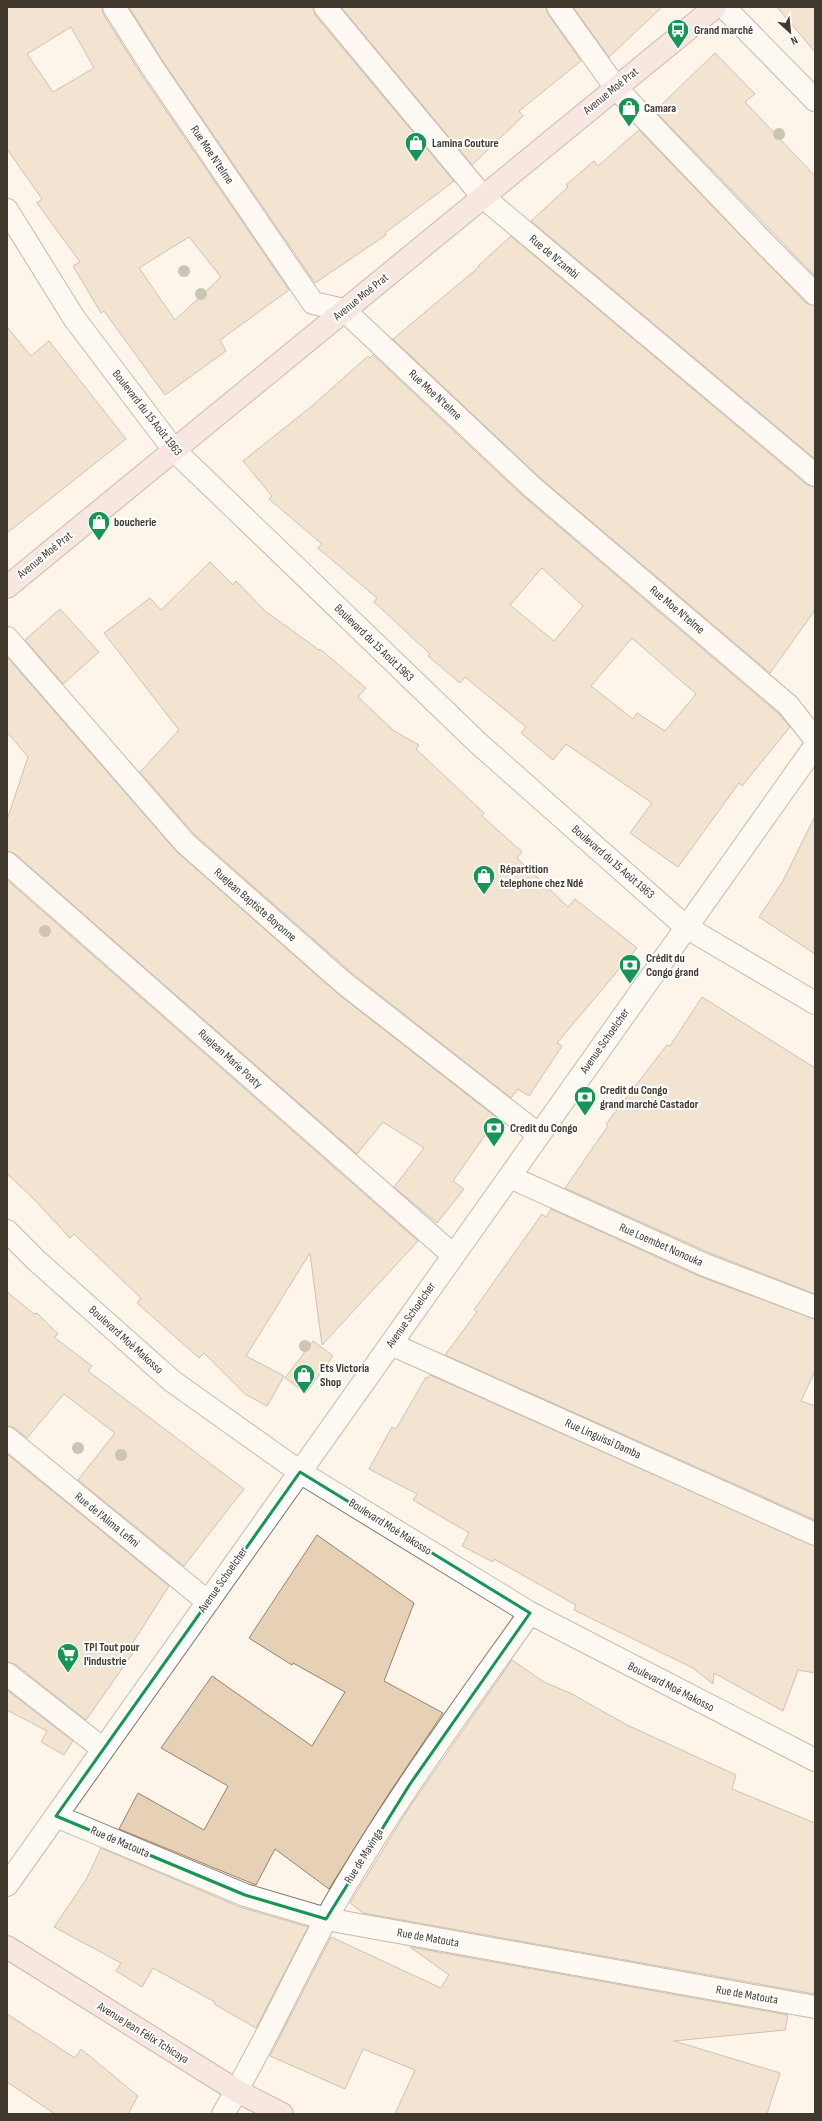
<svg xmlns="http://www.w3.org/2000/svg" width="822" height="2121" font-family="'Sofia Sans Condensed',sans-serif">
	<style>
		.building { fill: #e6d0b6; stroke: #98836b; fill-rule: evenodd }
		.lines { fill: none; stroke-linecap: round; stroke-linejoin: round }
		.street-casing { stroke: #88745c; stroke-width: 24 }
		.secondary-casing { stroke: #88745c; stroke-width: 24 }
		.street { stroke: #fff; stroke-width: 22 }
		.secondary { stroke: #f2d7d6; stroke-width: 22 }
		.tree { fill: #8d8d73 }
		.marked { fill: none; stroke: #159655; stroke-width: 3; stroke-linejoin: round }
		.labels { text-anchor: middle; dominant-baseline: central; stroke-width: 4; stroke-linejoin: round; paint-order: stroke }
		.poi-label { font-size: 12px; font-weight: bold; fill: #42392e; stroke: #fff; text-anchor: start }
		.street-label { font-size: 12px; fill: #42392e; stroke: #fff }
	</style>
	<rect width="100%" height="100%" fill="#fdf4ea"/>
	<path class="building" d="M7,7H102L103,14L141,74L289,290L220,340L226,351L165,395L104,311L101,313L73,266L80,262L37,203L42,199L7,149ZM71,27L94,68L53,92L27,54ZM189,237L221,277L175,320L139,268Z
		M129,7H313L315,15L454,181L385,233L386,235L315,283L162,60Z
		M341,7H546L548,14L581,61L519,111L523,116L472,165Z
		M573,7H662L609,57Z
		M777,7H815V52Z
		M715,53L755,94L745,102L815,176V276L658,114L660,112L657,109Z
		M639,130L806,303L815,306V459L531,221L568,187L566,185L594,161L598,166Z
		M511,236L807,485L815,487V610L770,673L540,478L393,339L479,267L478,266Z
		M7,327L31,356L49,341L126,439L7,533Z
		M373,355L523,496L779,714L790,727L742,786L739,783L678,867L630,833L652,803L566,744L553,760L521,733L526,727L465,677L460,683L428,656L430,654L374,602L377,598L318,548L322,544L269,499L272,496L243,461L312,406L368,356L370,358ZM542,568L583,606L554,641L510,605ZM632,638L696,694L665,731L637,713L633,719L591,686Z
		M210,562L233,585L236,581L265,611L319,650L320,649L366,688L358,697L394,731L419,745L416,749L484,813L482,816L522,852L517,858L568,907L575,899L637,948L557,1043L562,1046L529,1096L518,1089L511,1098L353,974L194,834L140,772L179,730L104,633L150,598L161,610Z
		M60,609L99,652L63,684L25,640Z
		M7,657L177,852L337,993L497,1118L453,1181L464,1189L437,1223L394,1187L424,1148L383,1122L357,1154L15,854L7,851V820L28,757L7,732Z
		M815,816V954L759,917L783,881Z
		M7,880L418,1241L322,1345L310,1253L246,1356L284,1376L267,1406L245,1394L204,1353L199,1358L137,1303L141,1298L74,1234L70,1238L31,1196L7,1174Z
		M702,997L815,1068V1294L710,1253L565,1188L608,1126L606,1124L667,1045L670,1046Z
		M551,1209L701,1277L815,1319V1371L801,1401L815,1406V1520L445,1355L477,1312L474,1310L542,1214L546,1217Z
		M7,1292L34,1314L37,1313L58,1334L54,1337L92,1366L88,1371L244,1489L184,1566L78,1480L115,1433L64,1394L27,1438L15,1428L7,1426Z
		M313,1341L333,1356L306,1393L285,1378Z
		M430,1375L815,1546V1673L798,1670L783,1711L714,1673L713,1684L693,1668L574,1610L576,1605L494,1559L493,1562L462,1546L469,1533L413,1500L417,1494L369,1469L392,1427L396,1429L426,1377L428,1378Z
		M7,1454L169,1586L130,1647L135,1650L86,1720L15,1664L7,1662Z
		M317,1535L414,1603L384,1681L443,1713L388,1795L329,1889L275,1849L256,1885L119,1829L138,1793L204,1830L228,1786L161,1748L212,1676L312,1746L345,1692L293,1663L292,1665L249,1638Z
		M512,1660L544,1682L572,1694L627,1725L736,1775L732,1789L815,1823V1994L363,1913L350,1903L409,1808Z
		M7,1690L73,1741L64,1755L41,1742L47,1731L7,1710Z
		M101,1848L240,1907L308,1927L256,2028L214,2004L215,2002L153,1968L142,1987L116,1971L121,1963L54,1927L86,1880Z
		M331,1937L441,1988L449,1975L410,1947L788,2015L785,2030L674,2041L780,2073L767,2114H395L415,2070L363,2049L345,2089L270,2056Z
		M7,2014L75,2058L81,2049L138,2096L128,2114H55L7,2082Z"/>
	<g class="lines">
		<g class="street-casing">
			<path id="street" d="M114,7L152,67L313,303L344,310L532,487L788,705L815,739
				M325,7L483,197L815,475
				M558,7L616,88L766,245L815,294
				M724,7L815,100
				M7,210L74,318L174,450L477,742L686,927L815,1003
				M7,638L185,843L345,984L539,1135
				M7,863L453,1255
				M510,1177L705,1265L815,1307
				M7,1231L37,1261L172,1381L300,1472L530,1613L815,1760
				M391,1344L815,1534
				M7,1438L208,1602
				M7,1674L103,1749
				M56,1816L245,1895L326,1919L815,2007
				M7,1885L815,746
				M223,2114C261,2051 291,1984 326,1919C386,1812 459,1713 530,1613"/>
		</g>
		<g class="secondary-casing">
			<path id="secondary" d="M7,587L715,7
				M7,1947L237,2091L282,2114"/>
		</g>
		<use href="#street" class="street"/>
		<use href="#secondary" class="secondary"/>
	</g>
	<g class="tree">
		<circle cx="779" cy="134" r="6"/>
		<circle cx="184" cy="271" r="6"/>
		<circle cx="201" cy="294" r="6"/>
		<circle cx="45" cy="931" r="6"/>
		<circle cx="305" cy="1346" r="6"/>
		<circle cx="78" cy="1448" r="6"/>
		<circle cx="121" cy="1455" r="6"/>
	</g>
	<path d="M0 0H822V2121H0ZM300,1472L530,1613L410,1784L326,1919L245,1895L56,1816Z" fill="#fdf4ea" fill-opacity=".55" fill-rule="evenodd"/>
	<path class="marked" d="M300,1472L530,1613L410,1784L326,1919L245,1895L56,1816Z"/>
	<defs>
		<g id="bus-pin" transform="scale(1.15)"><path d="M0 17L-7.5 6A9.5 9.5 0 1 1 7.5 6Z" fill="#159655" stroke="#fff"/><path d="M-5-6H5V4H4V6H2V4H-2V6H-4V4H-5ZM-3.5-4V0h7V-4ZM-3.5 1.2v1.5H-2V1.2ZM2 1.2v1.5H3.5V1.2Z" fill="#fff"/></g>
		<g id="shop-pin" transform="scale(1.15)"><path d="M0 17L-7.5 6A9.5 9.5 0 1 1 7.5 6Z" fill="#159655" stroke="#fff"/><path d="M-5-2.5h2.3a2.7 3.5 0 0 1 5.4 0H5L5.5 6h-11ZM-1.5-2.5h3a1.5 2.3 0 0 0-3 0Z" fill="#fff"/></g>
		<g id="bank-pin" transform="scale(1.15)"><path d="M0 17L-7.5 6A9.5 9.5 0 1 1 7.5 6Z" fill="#159655" stroke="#fff"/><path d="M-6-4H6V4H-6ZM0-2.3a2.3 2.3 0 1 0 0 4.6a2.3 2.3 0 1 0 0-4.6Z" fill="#fff"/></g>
		<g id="supermarket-pin" transform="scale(1.15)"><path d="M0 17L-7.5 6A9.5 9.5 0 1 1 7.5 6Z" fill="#159655" stroke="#fff"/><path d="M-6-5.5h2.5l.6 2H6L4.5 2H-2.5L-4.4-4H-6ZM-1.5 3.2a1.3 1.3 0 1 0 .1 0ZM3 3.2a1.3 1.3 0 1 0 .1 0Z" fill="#fff"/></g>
	</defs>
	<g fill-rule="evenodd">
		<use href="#bus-pin" x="678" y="30"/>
		<use href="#shop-pin" x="629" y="108"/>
		<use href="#shop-pin" x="416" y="143"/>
		<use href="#shop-pin" x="99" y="522"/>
		<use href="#shop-pin" x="484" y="876"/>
		<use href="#bank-pin" x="630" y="965"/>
		<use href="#bank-pin" x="585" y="1097"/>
		<use href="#bank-pin" x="494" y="1128"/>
		<use href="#shop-pin" x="304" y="1375"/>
		<use href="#supermarket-pin" x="68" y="1654"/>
	</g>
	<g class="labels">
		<g class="poi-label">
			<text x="694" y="30">Grand marché</text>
			<text x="644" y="108">Camara</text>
			<text x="432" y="143">Lamina Couture</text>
			<text x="114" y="522">boucherie</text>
			<text x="500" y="869">Répartition<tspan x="500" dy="14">telephone chez Ndé</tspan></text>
			<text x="646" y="958">Crédit du<tspan x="646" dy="14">Congo grand</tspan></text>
			<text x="600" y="1090">Credit du Congo<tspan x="600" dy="14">grand marché Castador</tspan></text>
			<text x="510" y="1128">Credit du Congo</text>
			<text x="320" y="1368">Ets Victoria<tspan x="320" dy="14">Shop</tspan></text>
			<text x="84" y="1647">TPI Tout pour<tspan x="84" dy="14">l'industrie</tspan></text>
		</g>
		<g class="street-label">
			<text transform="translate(611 91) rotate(-39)">Avenue Moé Prat</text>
			<text transform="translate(212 155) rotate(56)">Rue Moe N'telme</text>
			<text transform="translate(554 257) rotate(40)">Rue de N'zambi</text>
			<text transform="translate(361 297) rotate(-39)">Avenue Moé Prat</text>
			<text transform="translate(435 395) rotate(43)">Rue Moe N'telme</text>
			<text transform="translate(147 413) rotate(52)">Boulevard du 15 Août 1963</text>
			<text transform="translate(45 555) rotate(-39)">Avenue Moé Prat</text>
			<text transform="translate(677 610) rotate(40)">Rue Moe N'telme</text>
			<text transform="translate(374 643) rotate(44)">Boulevard du 15 Août 1963</text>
			<text transform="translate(613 862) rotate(41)">Boulevard du 15 Août 1963</text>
			<text transform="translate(255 905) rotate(41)">RueJean Baptiste Boyonne</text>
			<text transform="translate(605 1041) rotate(-55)">Avenue Schoelcher</text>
			<text transform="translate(230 1059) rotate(42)">RueJean Marie Poaty</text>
			<text transform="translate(661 1245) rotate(24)">Rue Loembet Nonouka</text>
			<text transform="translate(411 1315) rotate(-55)">Avenue Schoelcher</text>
			<text transform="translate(126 1340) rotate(42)">Boulevard Moé Makosso</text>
			<text transform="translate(603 1439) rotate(24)">Rue Linguissi Damba</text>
			<text transform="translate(107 1520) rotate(39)">Rue de l'Alima Lefini</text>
			<text transform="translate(390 1527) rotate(32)">Boulevard Moé Makosso</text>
			<text transform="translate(223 1580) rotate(-55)">Avenue Schoelcher</text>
			<text transform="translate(671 1687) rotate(27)">Boulevard Moé Makosso</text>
			<text transform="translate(120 1842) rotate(23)">Rue de Matouta</text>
			<text transform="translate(364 1856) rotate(-58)">Rue de Mavinga</text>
			<text transform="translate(428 1938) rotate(10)">Rue de Matouta</text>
			<text transform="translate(747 1995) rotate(10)">Rue de Matouta</text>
			<text transform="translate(143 2033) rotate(32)">Avenue Jean Félix Tchicaya</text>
		</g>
	</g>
	<rect width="822" height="2121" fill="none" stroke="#42392e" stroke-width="16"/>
	<g transform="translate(790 32) rotate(153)" stroke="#ffffff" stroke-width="3" paint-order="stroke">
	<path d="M0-3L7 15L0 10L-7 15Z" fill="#42392e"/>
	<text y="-6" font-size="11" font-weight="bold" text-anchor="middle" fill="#42392e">N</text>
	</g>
</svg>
